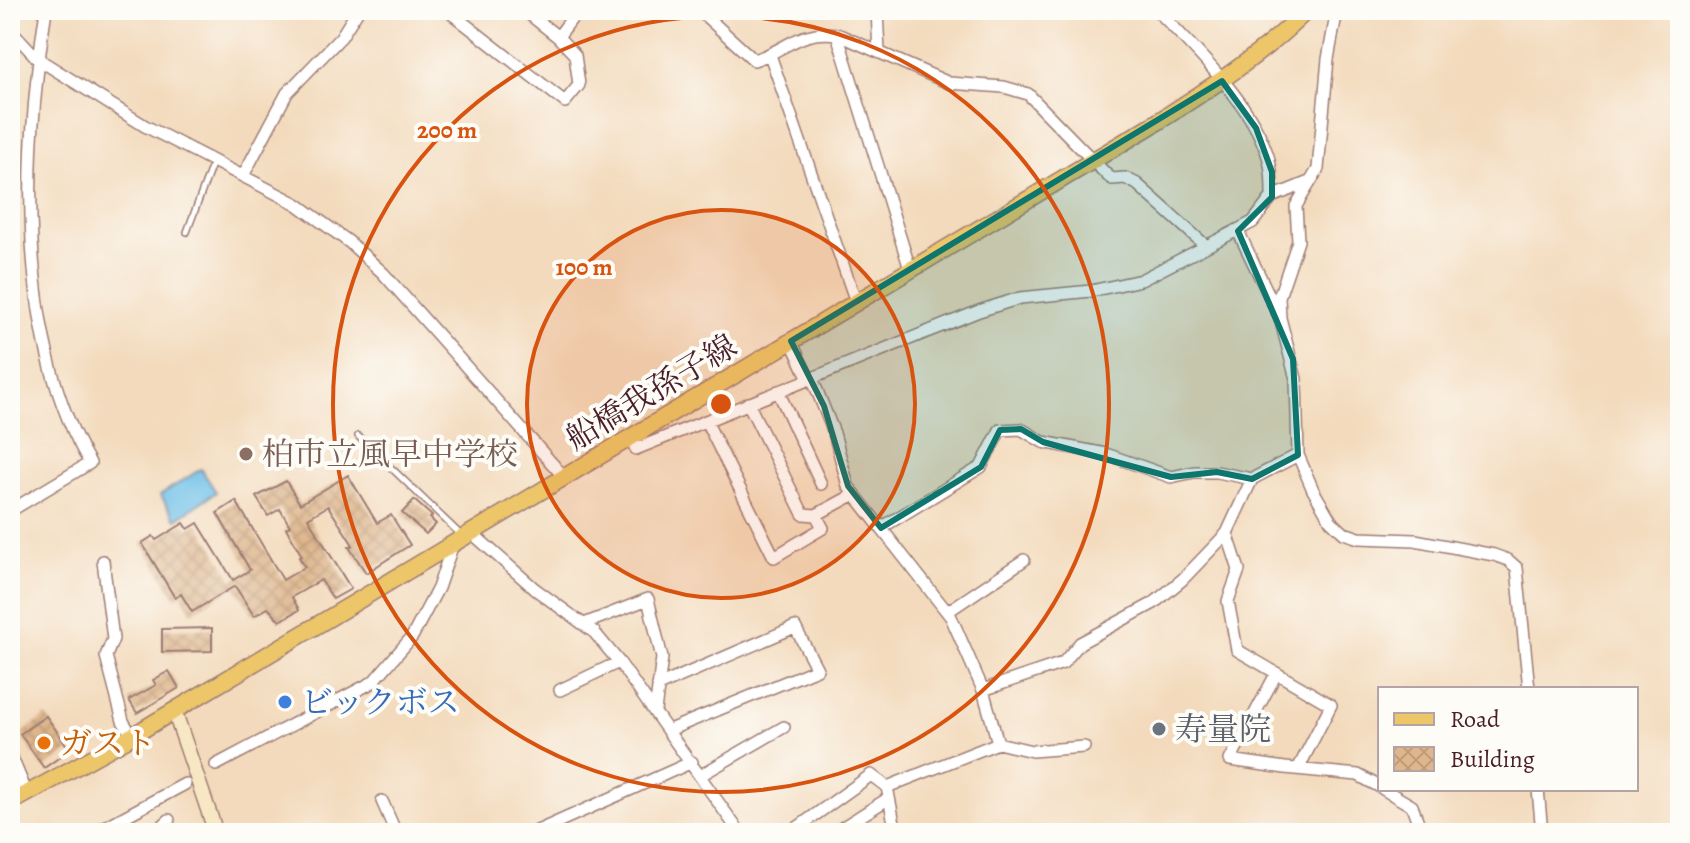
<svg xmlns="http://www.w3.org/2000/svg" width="1690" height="843" font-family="Alegreya,'Noto Serif JP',serif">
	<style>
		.water { fill: #6bbee7; stroke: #5a6e89; stroke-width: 2 }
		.building { fill: url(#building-cross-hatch) }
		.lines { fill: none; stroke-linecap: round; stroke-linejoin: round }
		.lane-casing { stroke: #9e7c74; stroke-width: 8 }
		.street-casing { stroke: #9e7c74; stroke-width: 14 }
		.secondary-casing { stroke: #9e7c74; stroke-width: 17 }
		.primary-casing { stroke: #9e7c74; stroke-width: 19 }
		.lane { stroke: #fff; stroke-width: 5 }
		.street { stroke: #fff; stroke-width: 11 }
		.secondary { stroke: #f7e8c3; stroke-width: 14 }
		.primary { stroke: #ecc669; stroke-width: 16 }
		.marked { fill: #0f766e; fill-opacity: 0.2; stroke: #0f766e; stroke-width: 6; stroke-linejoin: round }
		.ring { fill: none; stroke: #d8530f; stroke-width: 4 }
		.education-dot { fill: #8d6e63; stroke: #fdfcf7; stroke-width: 3 }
		.shop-dot { fill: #3f7fe0; stroke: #fdfcf7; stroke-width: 3 }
		.worship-dot { fill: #6b7280; stroke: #fdfcf7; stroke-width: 3 }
		.food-dot { fill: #e8710a; stroke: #fdfcf7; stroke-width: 3 }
		.labels { text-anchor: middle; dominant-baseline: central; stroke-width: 8; stroke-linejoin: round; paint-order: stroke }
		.street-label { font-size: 32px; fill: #4a1f2b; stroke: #fdfcf7 }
		.education-label { font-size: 32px; fill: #785e54; stroke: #fdfcf7; text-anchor: start }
		.shop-label { font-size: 32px; fill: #366cbe; stroke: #fdfcf7; text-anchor: start }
		.worship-label { font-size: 32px; fill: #5b616d; stroke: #fdfcf7; text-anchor: start }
		.food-label { font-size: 32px; fill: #c56008; stroke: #fdfcf7; text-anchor: start }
		.centre { fill: #d8530f; stroke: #fdfcf7; stroke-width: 4 }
		.ring-label { font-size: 24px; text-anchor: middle; font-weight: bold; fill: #d8530f; stroke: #fdfcf7; stroke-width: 8; stroke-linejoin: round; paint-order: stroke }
	</style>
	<defs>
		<pattern id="building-cross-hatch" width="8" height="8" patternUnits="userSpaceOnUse" patternTransform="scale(2)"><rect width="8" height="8" fill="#deb68c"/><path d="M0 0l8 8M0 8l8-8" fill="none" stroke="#c09c79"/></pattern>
	</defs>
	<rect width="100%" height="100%" fill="#fdfcf7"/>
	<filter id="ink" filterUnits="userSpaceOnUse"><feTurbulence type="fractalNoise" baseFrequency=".0125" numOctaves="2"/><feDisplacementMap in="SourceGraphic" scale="16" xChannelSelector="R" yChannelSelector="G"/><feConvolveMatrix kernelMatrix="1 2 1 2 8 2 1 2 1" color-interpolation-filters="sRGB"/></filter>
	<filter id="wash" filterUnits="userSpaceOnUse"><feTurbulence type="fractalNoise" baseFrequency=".006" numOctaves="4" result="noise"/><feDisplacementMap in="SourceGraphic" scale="32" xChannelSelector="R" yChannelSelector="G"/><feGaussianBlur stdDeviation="1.8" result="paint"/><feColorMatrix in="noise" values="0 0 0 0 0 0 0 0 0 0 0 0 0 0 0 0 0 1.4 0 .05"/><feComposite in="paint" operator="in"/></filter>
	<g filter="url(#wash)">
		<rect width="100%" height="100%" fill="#f3dabc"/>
		<path class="water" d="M201,469L216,492L176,519L160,495Z"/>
		<g id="blocks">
			<path class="building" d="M348,475L377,523L391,515L410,545L366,573L349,547L353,545L328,506L308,518L351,589L333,599L321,580L292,597L299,610L280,621L268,608L254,616L235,586L192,612L181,594L175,598L142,543L153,536L156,540L184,523L188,529L198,523L233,580L250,570L217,513L236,501L283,580L305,567L299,557L302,556L286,528L290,526L280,509L268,516L256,497L286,481L300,504Z
				M414,500L432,516L430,518L436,524L426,534L402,513Z
				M212,628V651L162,652V629Z
				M169,671L179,688L137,713L129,700L156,685L153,680Z
				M46,716L70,750L44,768L20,734Z"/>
		</g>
	</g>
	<g filter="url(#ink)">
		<use href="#blocks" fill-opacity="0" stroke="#9e7c74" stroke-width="2"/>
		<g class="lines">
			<g class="lane-casing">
				<path id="lane" d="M187,232L213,162
					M358,436L460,534"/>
			</g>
			<g class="street-casing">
				<path id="street" d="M447,10L565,102L579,85L575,55L558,37L578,10
					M524,10L558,37
					M699,10L754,60C787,50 799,29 837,34L949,83L1004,87L1028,94L1108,176L1112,179L1125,178L1137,184L1206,246
					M877,10L879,52
					M1157,10C1194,49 1246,97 1265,148C1272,164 1272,180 1272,197
					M1337,10L1328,59L1318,169L1296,206L1298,241L1279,297L1280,318L1296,379L1298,455L1313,490L1331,521L1344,533L1359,538L1415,540L1494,555L1508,560L1517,568L1529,689
					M10,29L38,59L145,126L297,204L349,242L383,273L564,477
					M837,34L910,269
					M770,55L856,302
					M243,176L287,93L341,37L358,10
					M1238,231L1278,314
					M791,341L809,379
					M812,378L834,433L848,486L951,617L983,690L998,743
					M778,391L821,484
					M748,403L803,514L816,515
					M706,421L774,557L823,528L816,515L855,494
					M630,437L636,449L979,311L1020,298L1091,291L1141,280L1253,222L1272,197L1309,182
					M10,511L90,463C16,339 24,148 46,10
					M881,528L981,467L1000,430L1021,429L1043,442L1106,454L1171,477L1194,472H1217L1252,479
					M472,533L535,589L594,632L619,662L740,833
					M1227,533L1239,570L1228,601L1237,650L1331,705L1298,769
					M103,561L113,639L106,656L123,721L132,736
					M947,612L1024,560
					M584,624L648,599L662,658L655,711
					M1276,674L1230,760L1285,768L1358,775L1380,787
					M658,686L795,627L817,669L669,730
					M560,690L619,662
					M983,690L1063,663L1080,643L1154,603L1183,579L1227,533L1252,479L1298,455
					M10,753L27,794
					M216,765L373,682L412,637L438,588L453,544
					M701,775L784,727
					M1383,789L1412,806L1422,833
					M1538,789L1542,833
					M382,801L396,833
					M94,833L185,784
					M155,833L169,820
					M533,833L692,762
					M790,833L871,775L887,787
					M834,833L889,798
					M896,833L887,787L998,743L1032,751L1084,747"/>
			</g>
			<g class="secondary-casing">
				<path id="secondary" d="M174,710L216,833"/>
			</g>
			<g class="primary-casing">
				<path id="primary" d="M10,803L132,736L1159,121C1212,87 1263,54 1307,10"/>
			</g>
			<use href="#lane" class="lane"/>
			<use href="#street" class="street"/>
			<use href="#secondary" class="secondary"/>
			<use href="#primary" class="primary"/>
		</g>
	</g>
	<path class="marked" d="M1222,81L1256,128L1272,172V197L1238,231L1293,359L1298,455L1252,479L1217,472L1171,477L1043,442L1021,429L1000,430L981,467L881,528L848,486L824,406L791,341Z"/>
	<circle cx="721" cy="404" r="194" fill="#d8530f" fill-opacity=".12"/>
	<g class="ring">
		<circle cx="721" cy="404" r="194"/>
		<circle cx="721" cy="404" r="388"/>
	</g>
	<circle class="education-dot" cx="246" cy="454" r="8"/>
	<circle class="shop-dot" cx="285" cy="702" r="8"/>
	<circle class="worship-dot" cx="1159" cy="729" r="8"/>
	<circle class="food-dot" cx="44" cy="743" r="8"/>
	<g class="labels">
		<g class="street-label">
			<text transform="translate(651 392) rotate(-31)">船橋我孫子線</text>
		</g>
		<g class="education-label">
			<text x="262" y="454">柏市立風早中学校</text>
		</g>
		<g class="shop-label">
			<text x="301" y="702">ビックボス</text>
		</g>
		<g class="worship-label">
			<text x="1175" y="729">寿量院</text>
		</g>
		<g class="food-label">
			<text x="60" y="743">ガスト</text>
		</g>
	</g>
	<circle cx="721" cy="404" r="12" class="centre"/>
	<g class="ring-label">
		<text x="447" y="138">200 m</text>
		<text x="584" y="275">100 m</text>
	</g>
	<rect width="1690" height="843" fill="none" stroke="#fdfcf7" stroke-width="40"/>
	<rect x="1378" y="687" width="260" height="104" fill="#fdfcf7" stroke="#b5a4a5" stroke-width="2"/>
	<rect x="1394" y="713" width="40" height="12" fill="#ecc669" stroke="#b5a4a5" stroke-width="2"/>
	<text x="1450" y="727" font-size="24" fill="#4a1f2b">Road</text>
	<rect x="1394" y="747" width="40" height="24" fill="url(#building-cross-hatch)" stroke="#b5a4a5" stroke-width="2"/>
	<text x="1450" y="767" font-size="24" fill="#4a1f2b">Building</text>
</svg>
